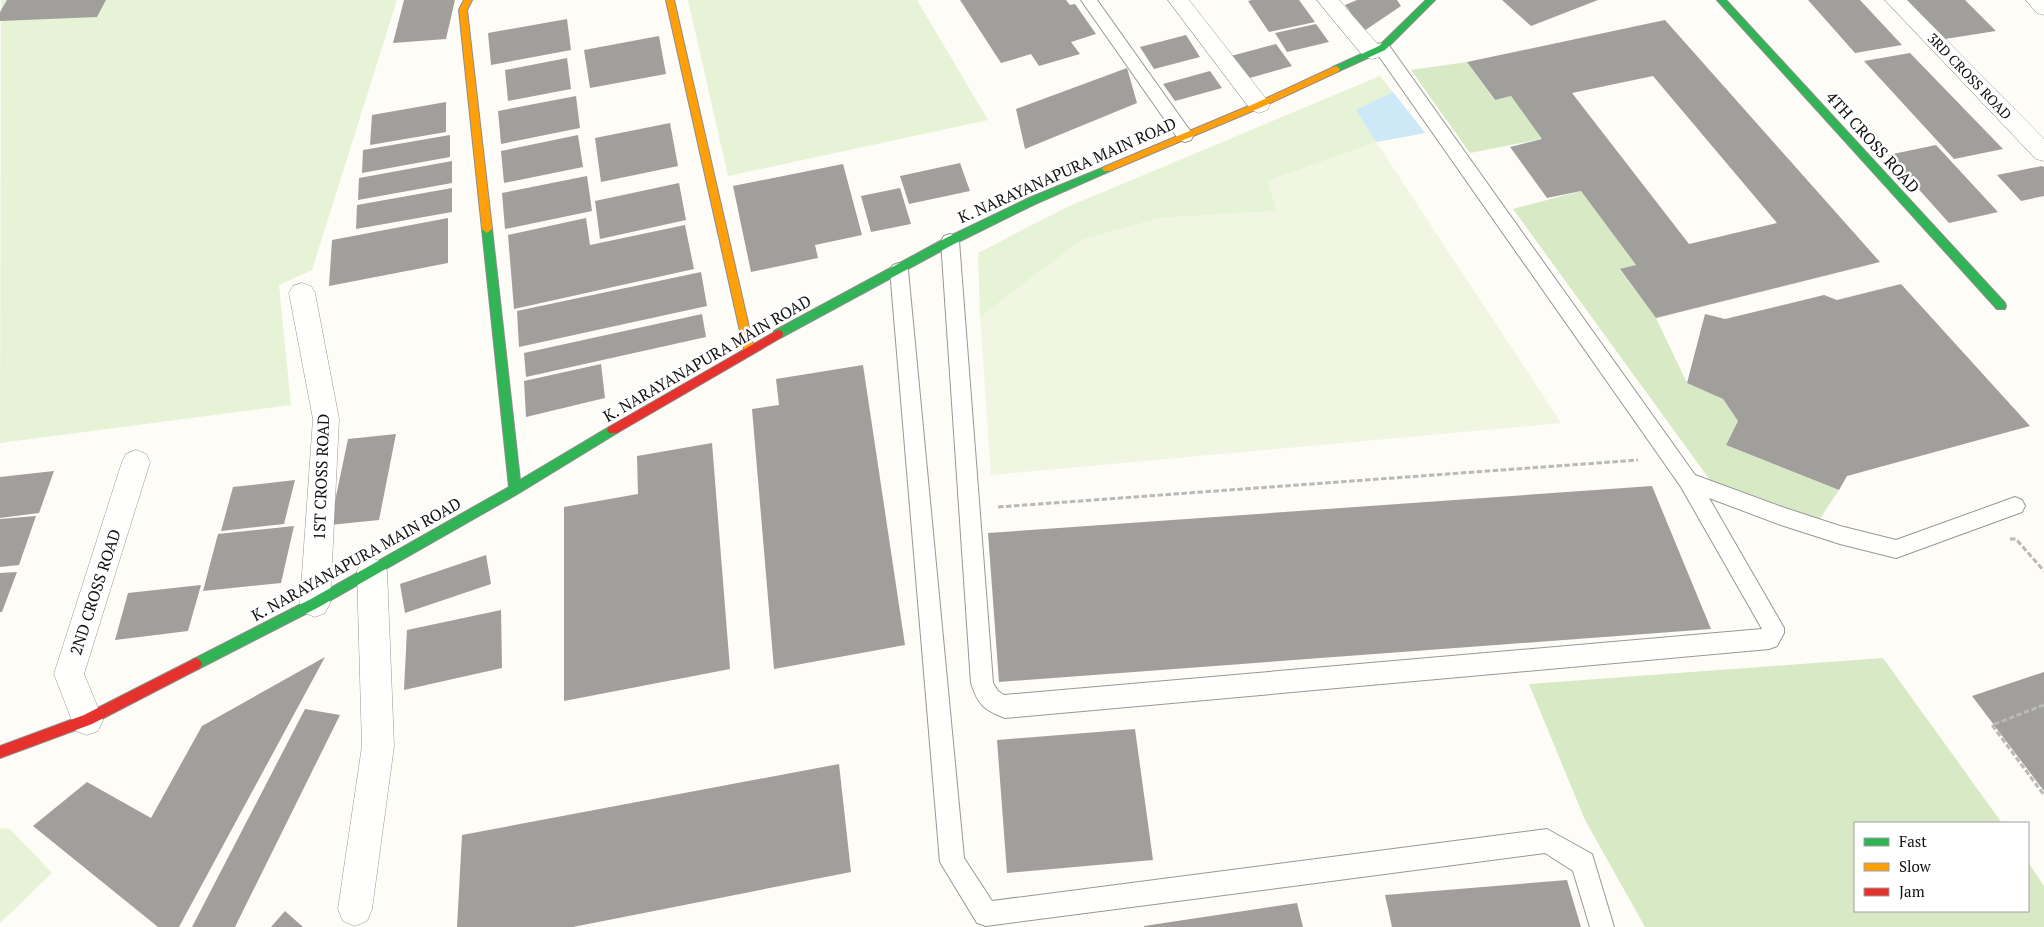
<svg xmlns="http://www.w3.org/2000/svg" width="2044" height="927" font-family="'PT Serif',serif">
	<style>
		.green { fill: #e7f3d7 }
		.forest { fill: #d8eac5 }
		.pitch { fill: #f0f6e1 }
		.water { fill: #cde8f7 }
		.building { fill: #a19f9c; fill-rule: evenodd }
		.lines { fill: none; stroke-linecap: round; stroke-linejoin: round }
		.lane-casing { stroke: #979795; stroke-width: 2 }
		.street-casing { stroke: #979795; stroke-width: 1 }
		.fast-casing { stroke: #8e8d8b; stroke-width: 2 }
		.slow-casing { stroke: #8e8d8b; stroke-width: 2 }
		.jam-casing { stroke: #8e8d8b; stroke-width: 2 }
		.path { stroke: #b9b9b8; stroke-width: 3; stroke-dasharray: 5.5 2.5; stroke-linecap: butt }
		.lane { fill: #fffffe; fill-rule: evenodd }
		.street { fill: #fffffe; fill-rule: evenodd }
		.fast { fill: #30b455; fill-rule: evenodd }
		.slow { fill: #ff9f0a; fill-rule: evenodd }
		.jam { fill: #e5322d; fill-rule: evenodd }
		.labels { text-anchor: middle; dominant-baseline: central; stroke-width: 5; stroke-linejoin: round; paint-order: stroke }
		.far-street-label { font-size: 14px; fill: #111; stroke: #fff }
		.street-label { font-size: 16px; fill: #111; stroke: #fff }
	</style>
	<rect width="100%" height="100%" fill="#fdfcf7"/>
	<path class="green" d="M1,0H397L312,270L279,285L291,405L0,443Z
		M688,0H917L988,120L728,176Z
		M1380,76L1425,133L1376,142L1268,181L1277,211L1160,218L1082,240L980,317L978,253L1067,207Z
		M0,828L10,829L52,873L0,923Z"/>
	<path class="forest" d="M1467,62L1494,100L1511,96L1542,139L1470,153L1411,70Z
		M1581,191L1636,265L1620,270L1656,318L1687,383L1723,399L1738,421L1726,445L1839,490L1817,523L1710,480L1513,209Z
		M1883,658L2002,823H1855V911H2028V862L2044,886V927H1645L1585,820L1529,684Z"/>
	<path class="pitch" d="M1376,142L1561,423L991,475L980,317L1082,240L1160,218L1277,211L1268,181Z"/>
	<path class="water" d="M1393,92L1425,133L1376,142L1356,110Z"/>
	<path class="building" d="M7,0H106L97,17L0,21V12Z
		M404,0H455L446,39L393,43Z
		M960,0H1066L1070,5L1075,4L1096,34L1071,42L1080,54L1039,66L1031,54L1001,63Z
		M1252,0H1299L1315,22L1269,32L1248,1Z
		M1357,0H1397L1401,6L1364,31L1347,14L1351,13L1345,5Z
		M1502,0H1598L1531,26Z
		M1808,0H1860L1902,45L1855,53Z
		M1906,0H1965L1996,31L1945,39Z
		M567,19L571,50L491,65L488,33Z
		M1665,20L1880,262L1656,318L1620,269L1636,265L1581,191L1547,198L1510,147L1542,139L1511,96L1495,100L1467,62ZM1653,76L1777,223L1689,244L1572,93Z
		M1316,24L1329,42L1287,52L1275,33Z
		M1186,35L1200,57L1154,69L1140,47Z
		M659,36L666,74L590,88L584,50Z
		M1276,44L1292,66L1246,79L1231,56Z
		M1910,53L2003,149L1954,159L1864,61Z
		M567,58L571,89L508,101L505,70Z
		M1127,68L1137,103L1025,149L1016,109Z
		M1210,71L1222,88L1175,101L1163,84Z
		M576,96L580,128L501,144L498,111Z
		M446,102V132L370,145L372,115Z
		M670,123L678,166L601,182L595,138Z
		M450,135V157L362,173L363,150Z
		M578,135L583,167L504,183L501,151Z
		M1936,145L1998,212L1949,223L1888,155Z
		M452,161V183L358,200L359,178Z
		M960,163L970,191L909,204L900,176Z
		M843,164L862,235L815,245L818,258L751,272L733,186Z
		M2042,166L2044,167V196L2021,201L1997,175Z
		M587,176L592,211L505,229L502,193Z
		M679,183L686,220L600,239L595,201Z
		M452,188V212L356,229L357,205Z
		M900,188L911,224L871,232L861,196Z
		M448,218V263L329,286L332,240Z
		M586,218L590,245L685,225L694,269L514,309L508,235Z
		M701,272L707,306L519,347L517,311Z
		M1901,284L2030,426L1847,476L1839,490L1726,445L1738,421L1723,399L1687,383L1705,314L1725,319L1824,295L1837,300Z
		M702,314L706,337L526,377L524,353Z
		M601,364L605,398L526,417L524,381Z
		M863,365L905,645L774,669L752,409L779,405L776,379Z
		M396,434L379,520L330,525L348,439Z
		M712,443L730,669L564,701V507L638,494L637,456Z
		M54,471L39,513L0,518V477Z
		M295,480L284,524L221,531L233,487Z
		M1652,486L1711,629L999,682L988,533Z
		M36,516L19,565L0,567V519Z
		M294,526L281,583L203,591L218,534Z
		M486,555L491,584L405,613L400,584Z
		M17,572L2,612H0V573Z
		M201,585L188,631L115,640L128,593Z
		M501,610L502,668L404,690L407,630Z
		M325,657L179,927H158L33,826L87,782L151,818L202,726Z
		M2044,672V791L1972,696Z
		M305,709L340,715L235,927H192Z
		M1135,729L1153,860L1007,873L997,740Z
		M839,764L851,872L573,927H457L462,835Z
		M1567,880L1581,927H1392L1385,895Z
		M1297,903L1303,927H1144V926Z
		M285,911L303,927H271Z"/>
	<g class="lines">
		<g class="lane-casing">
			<path id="lane" d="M1081,0H1097L1191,132L1193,136L1191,140L1185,142L1179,140Z
				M1382,43L1388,44L1695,475L1782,507L1840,526L1896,540L2015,497L2022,500L2025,506L2022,512L1896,558L1840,544L1781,525L1709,498L1784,628V633L1777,646L1769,649L1005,718C984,710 978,705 971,683L941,241L944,236L950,234L956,236L959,241L993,683L998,691L1004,695L1762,629L1681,487L1376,52L1374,48L1376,44Z
				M899,263L905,265L908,270L964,858L992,901L1547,829L1592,854L1614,927H1590L1573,871L1545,853L986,926L977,923L940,862L890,270L893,265Z"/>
		</g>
		<g class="street-casing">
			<path id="street" d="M1168,0H1189L1267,100L1270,105L1267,110L1259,113L1251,110Z
				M1317,0H1339L1380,47L1383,52L1380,57L1372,59L1364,57Z
				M1885,0H1907L2044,139V161L2036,159Z
				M2026,0H2044V15L2037,13Z
				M302,283L311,286L315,293L339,419L330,603L325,613L315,617L305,613L300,603L313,419L289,293L293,286Z
				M136,450L146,454L150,462L84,674L103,720L98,731L87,735L76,731L54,674L122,462L126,454Z
				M372,558L382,562L387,571L394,746L372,909L367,921L355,926L343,921L338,909L362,746L357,571L362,562Z"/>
		</g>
		<g class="fast-casing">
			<path id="fast" d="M1426,0H1435L1385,50L1339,71H1333V67L1379,46Z
				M1717,0H1726L2005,303L2006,306L2005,309H1997Z
				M1107,166L1110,167V171L1035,204L954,244L782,337L778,338L773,334L774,331L946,238L1029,198Z
				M487,225L492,229L520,480L609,427H617L619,430L617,433L519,493L319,607L200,668L196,670L192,668L190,664L192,660L311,599L509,487L482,229Z"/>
		</g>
		<g class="slow-casing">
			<path id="slow" d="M464,0H472L467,10L492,229L487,233L482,229L459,10Z
				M666,0H674L754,349L749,353L744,349Z
				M1336,66L1340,69L1339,71L1262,107L1110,171H1104L1102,169L1104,167L1256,103Z"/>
		</g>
		<g class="jam-casing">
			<path id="jam" d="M778,330L782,331L783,334L782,337L617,433H609L607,430L609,427Z
				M196,658L200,660L202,664L200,668L92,724L0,758V746L84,715Z"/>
		</g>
		<path class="path" d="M998,507L1638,460
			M2010,539H2016L2044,571
			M2044,705L1992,725L2044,795"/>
		<use href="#lane" class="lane"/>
		<use href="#street" class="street"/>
		<use href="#fast" class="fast"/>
		<use href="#slow" class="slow"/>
		<use href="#jam" class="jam"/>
	</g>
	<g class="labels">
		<g class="far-street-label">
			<text transform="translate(1970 76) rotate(46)">3RD CROSS ROAD</text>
		</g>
		<g class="street-label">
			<text transform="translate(1873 142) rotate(48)">4TH CROSS ROAD</text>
			<text transform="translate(1067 170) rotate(-24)">K. NARAYANAPURA MAIN ROAD</text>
			<text transform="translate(707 358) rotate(-30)">K. NARAYANAPURA MAIN ROAD</text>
			<text transform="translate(321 477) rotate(-88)">1ST CROSS ROAD</text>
			<text transform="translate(356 559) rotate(-29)">K. NARAYANAPURA MAIN ROAD</text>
			<text transform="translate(95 592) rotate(-72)">2ND CROSS ROAD</text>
		</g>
	</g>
	<rect x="1854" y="822" width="175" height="90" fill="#ffffff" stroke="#a0a0a0"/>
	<rect x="1864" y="838" width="25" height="8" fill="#30b455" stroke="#a0a0a0"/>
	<text x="1899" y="847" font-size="15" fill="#111111">Fast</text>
	<rect x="1864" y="863" width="25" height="8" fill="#ff9f0a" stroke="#a0a0a0"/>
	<text x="1899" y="872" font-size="15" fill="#111111">Slow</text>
	<rect x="1864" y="888" width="25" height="8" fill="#e5322d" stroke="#a0a0a0"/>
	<text x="1899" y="897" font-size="15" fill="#111111">Jam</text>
</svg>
